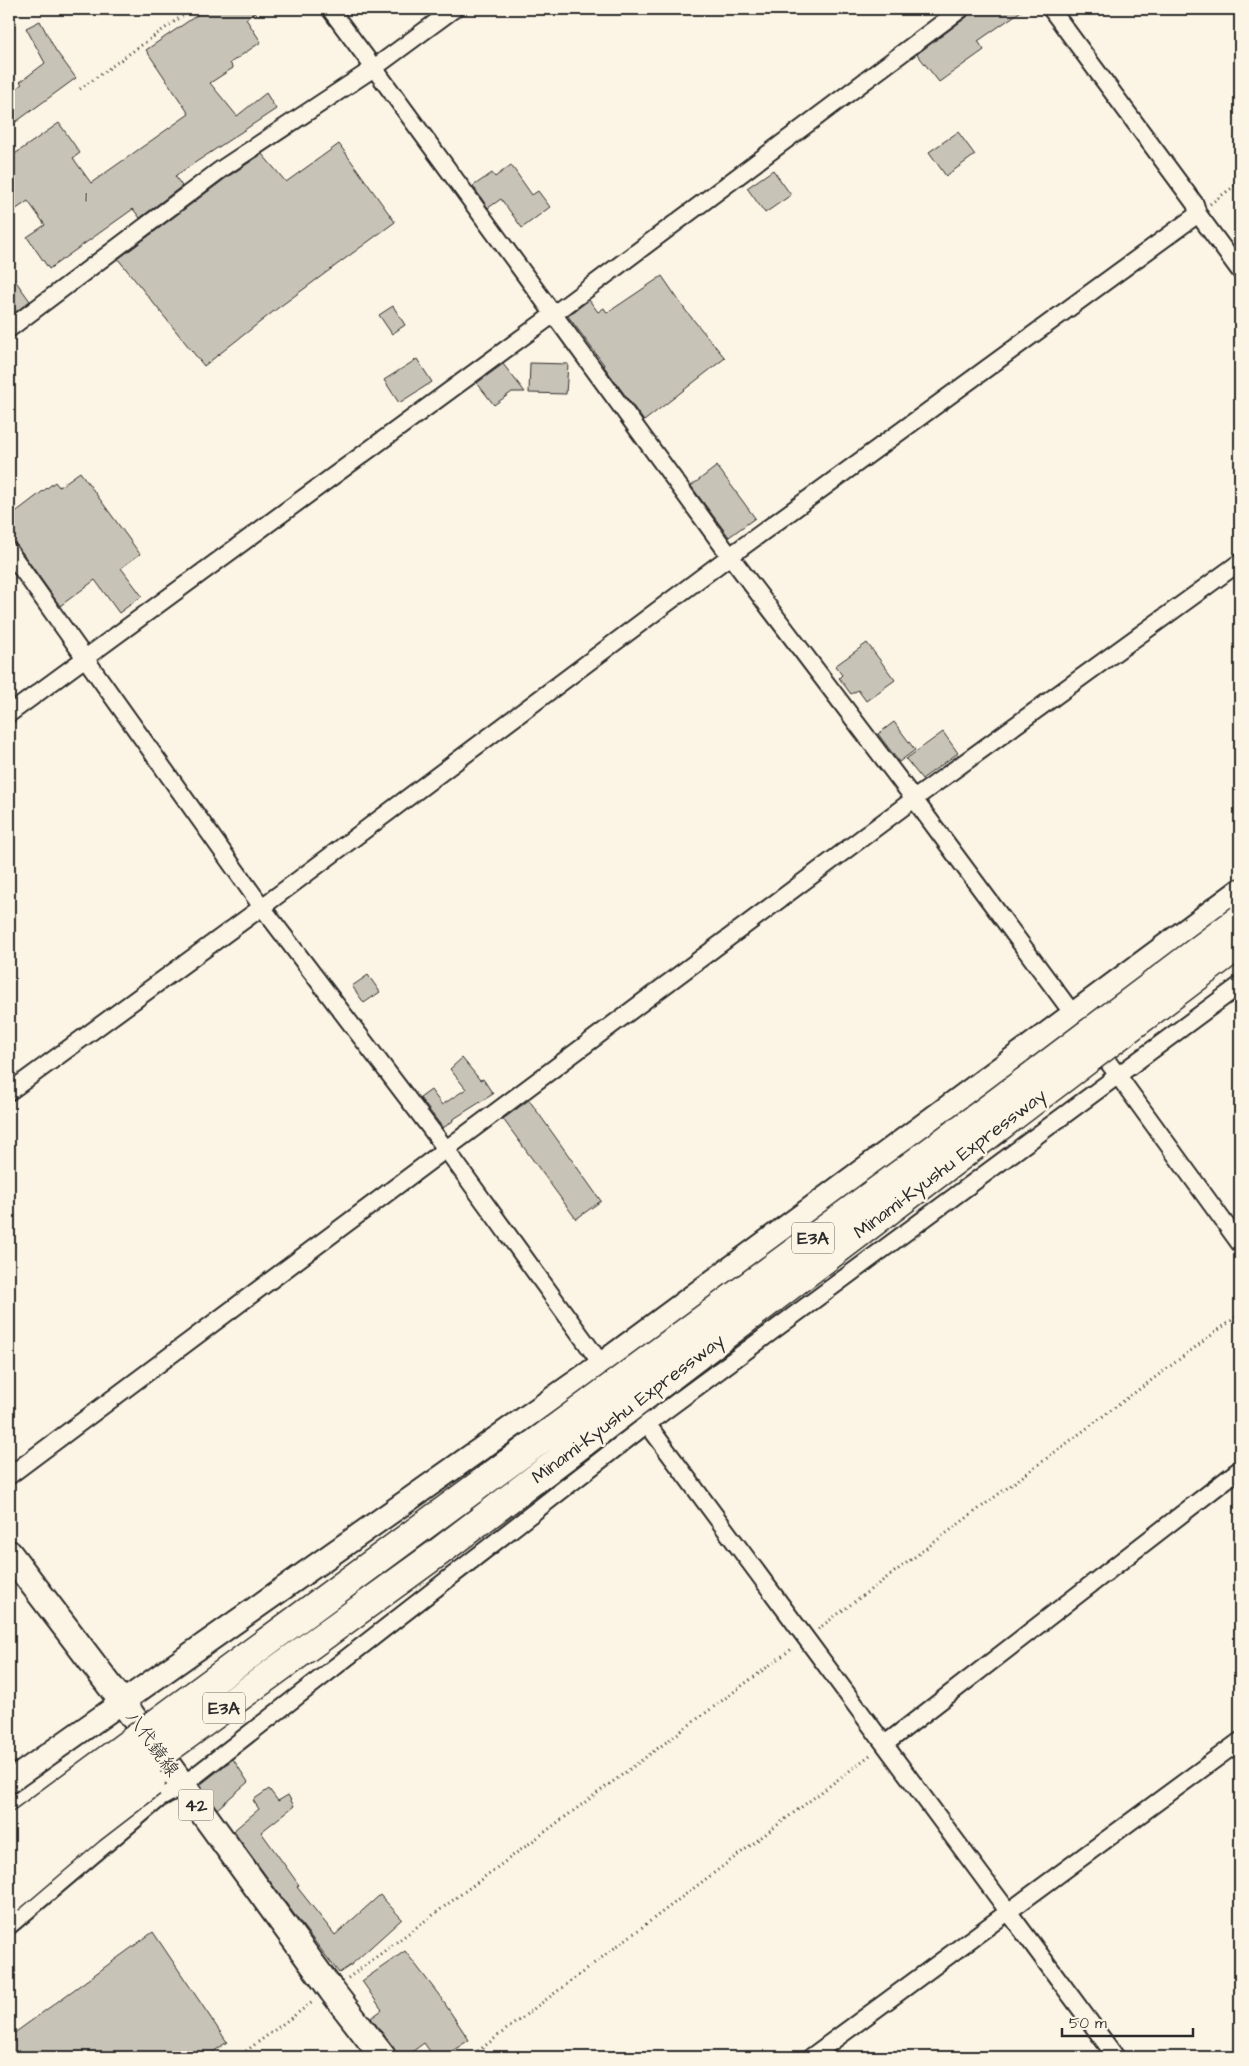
<svg xmlns="http://www.w3.org/2000/svg" width="1249" height="2066" font-family="'Architects Daughter','Klee One',sans-serif">
	<style>
		.building { fill: #c8c3b7; stroke: #2b2b2b }
		.lines { fill: none; stroke-linecap: round; stroke-linejoin: round }
		.street-casing { stroke: #2b2b2b; stroke-width: 20 }
		.secondary-casing { stroke: #2b2b2b; stroke-width: 26 }
		.primary-casing { stroke: #2b2b2b; stroke-width: 29 }
		.path { stroke: #2b2b2b; stroke-width: 3; stroke-dasharray: 1 4; stroke-linecap: butt }
		.street { stroke: #fcf5e5; stroke-width: 16 }
		.secondary { stroke: #fcf5e5; stroke-width: 22 }
		.primary { stroke: #fcf5e5; stroke-width: 25 }
		.highway-bridge-casing { stroke: #2b2b2b; stroke-width: 31; stroke-linecap: butt }
		.highway-bridge { stroke: #fcf5e5; stroke-width: 28 }
		.labels { text-anchor: middle; dominant-baseline: central; stroke-width: 5; stroke-linejoin: round; paint-order: stroke }
		.number-label { font-size: 16px; fill: #52514e }
		.shield { fill: #fcf5e5; stroke: #6a6863; stroke-width: 1 }
		.shield-label { font-size: 18px; font-weight: bold; fill: #2b2b2b }
		.street-label { font-size: 19px; fill: #2b2b2b; stroke: #fcf5e5 }
	</style>
	<rect width="100%" height="100%" fill="#fcf5e5"/>
	<filter id="ink" filterUnits="userSpaceOnUse"><feTurbulence type="fractalNoise" baseFrequency=".02" numOctaves="2"/><feDisplacementMap in="SourceGraphic" scale="10" xChannelSelector="R" yChannelSelector="G"/><feConvolveMatrix kernelMatrix="1 2 1 2 8 2 1 2 1" color-interpolation-filters="sRGB"/></filter>
	<g filter="url(#ink)">
		<path class="building" d="M206,9H260L246,19L261,42L230,63L233,68L210,83L237,116L266,93L276,109L175,176L182,186L140,218L133,209L49,269L27,237L45,225L28,201L9,214V158L59,123L80,153L73,158L91,183L189,114L146,50Z
			M971,9H1024L978,41L984,50L939,82L917,54L967,17Z
			M40,21L56,51L76,78L9,127V94L22,84L20,82L45,63L26,28Z
			M958,132L975,155L946,176L929,152Z
			M339,144L395,222L278,308L204,366L118,259L226,178L262,154L286,182Z
			M511,165L532,195L538,191L550,207L522,228L501,199L488,208L473,186L492,173L495,177Z
			M773,170L791,195L765,213L747,188Z
			M9,272L30,301L9,317Z
			M662,276L686,311L725,358L644,421L603,365L605,366L568,316L589,300L598,312L604,308L607,313Z
			M393,306L405,325L392,334L379,315Z
			M417,359L432,382L399,403L384,380Z
			M530,363L568,364L566,394L529,393Z
			M503,364L525,392H512L494,405L477,383Z
			M717,466L755,518L729,537L691,486Z
			M80,472L140,554L121,568L142,596L119,613L95,580L60,606L17,545L9,541V517L55,482L59,487Z
			M867,643L895,680L866,701L858,690L851,694L839,678L842,675L835,666Z
			M894,722L915,750L899,762L878,734Z
			M943,732L958,753L922,779L906,759Z
			M368,975L380,992L364,1003L352,986Z
			M462,1058L480,1080L483,1079L493,1094L452,1120L453,1121L443,1128L420,1098L431,1090L442,1105L466,1089L450,1069Z
			M529,1100L601,1201L576,1219L503,1119Z
			M233,1759L248,1782L217,1809L200,1785Z
			M269,1789L278,1801L288,1795L294,1806L261,1832L299,1885L297,1887L335,1935L380,1895L402,1919L351,1965L339,1973L302,1925L233,1831L259,1809L253,1800Z
			M153,1932L227,2042L206,2057H9V2037Z
			M405,1951L439,1995L469,2040L443,2057H434L424,2043L405,2057H397L394,2048L371,2018L382,2010L362,1981Z"/>
		<g class="lines">
			<g class="street-casing">
				<path id="street" d="M330,9L374,68L454,9
					M1051,9L1195,204L1198,214L1240,271
					M9,329L220,170L374,68L730,556L914,799L1079,1022
					M9,551L262,907L446,1149L608,1373
					M9,714L554,314L961,9
					M1095,1044L1240,1244
					M9,1092L262,907L730,556L1198,214
					M628,1398L1116,2057
					M9,1476L914,799L1240,562
					M885,1744L1240,1469
					M9,1926L159,1799L182,1786L647,1424L1240,985
					M811,2057L1240,1741"/>
			</g>
			<g class="secondary-casing">
				<path id="secondary" d="M9,1782L601,1364L1240,890"/>
			</g>
			<g class="primary-casing">
				<path id="primary" d="M9,1553L123,1703L332,1991L383,2057"/>
			</g>
			<path class="path" d="M80,89L192,9
				M1210,204L1240,182
				M818,1629L1240,1314
				M348,1978L793,1648
				M238,2057L314,2001
				M470,2057L873,1753"/>
			<use href="#street" class="street"/>
			<use href="#secondary" class="secondary"/>
			<use href="#primary" class="primary"/>
			<g class="highway-bridge-casing">
				<path id="highway-bridge" d="M9,1832L995,1104L1240,919
					M9,1864L439,1552L1240,944
					M9,1899L90,1830L151,1783"/>
			</g>
			<use href="#highway-bridge" class="highway-bridge"/>
		</g>
	</g>
	<g class="labels">
		<g class="number-label">
			<text x="86" y="197">1</text>
		</g>
		<g class="shield">
			<rect x="792" y="1222.5" width="42" height="31" rx="4"/>
			<rect x="203" y="1692.5" width="42" height="31" rx="4"/>
			<rect x="178.5" y="1789.5" width="35" height="31" rx="4"/>
		</g>
		<g class="shield-label">
			<text x="813" y="1238">E3A</text>
			<text x="224" y="1708">E3A</text>
			<text x="196" y="1805">42</text>
		</g>
		<g class="street-label">
			<text transform="translate(950 1164) rotate(-37)">Minami-Kyushu Expressway</text>
			<text transform="translate(628 1409) rotate(-37)">Minami-Kyushu Expressway</text>
			<text transform="translate(152 1744) rotate(54)">八代鏡線</text>
		</g>
	</g>
	<rect width="1249" height="2066" fill="none" stroke="#fcf5e5" stroke-width="30"/>
	<rect x="15" y="15" width="1219" height="2036" fill="none" stroke="#2b2b2b" stroke-width="2" filter="url(#ink)"/>
	<path d="M1062 2028v8h131v-8" fill="none" stroke="#2b2b2b" stroke-width="2.5"/>
	<text x="1069" y="2028" font-size="15" fill="#2b2b2b" stroke="#fcf5e5" stroke-width="4" paint-order="stroke">50 m</text>
</svg>
